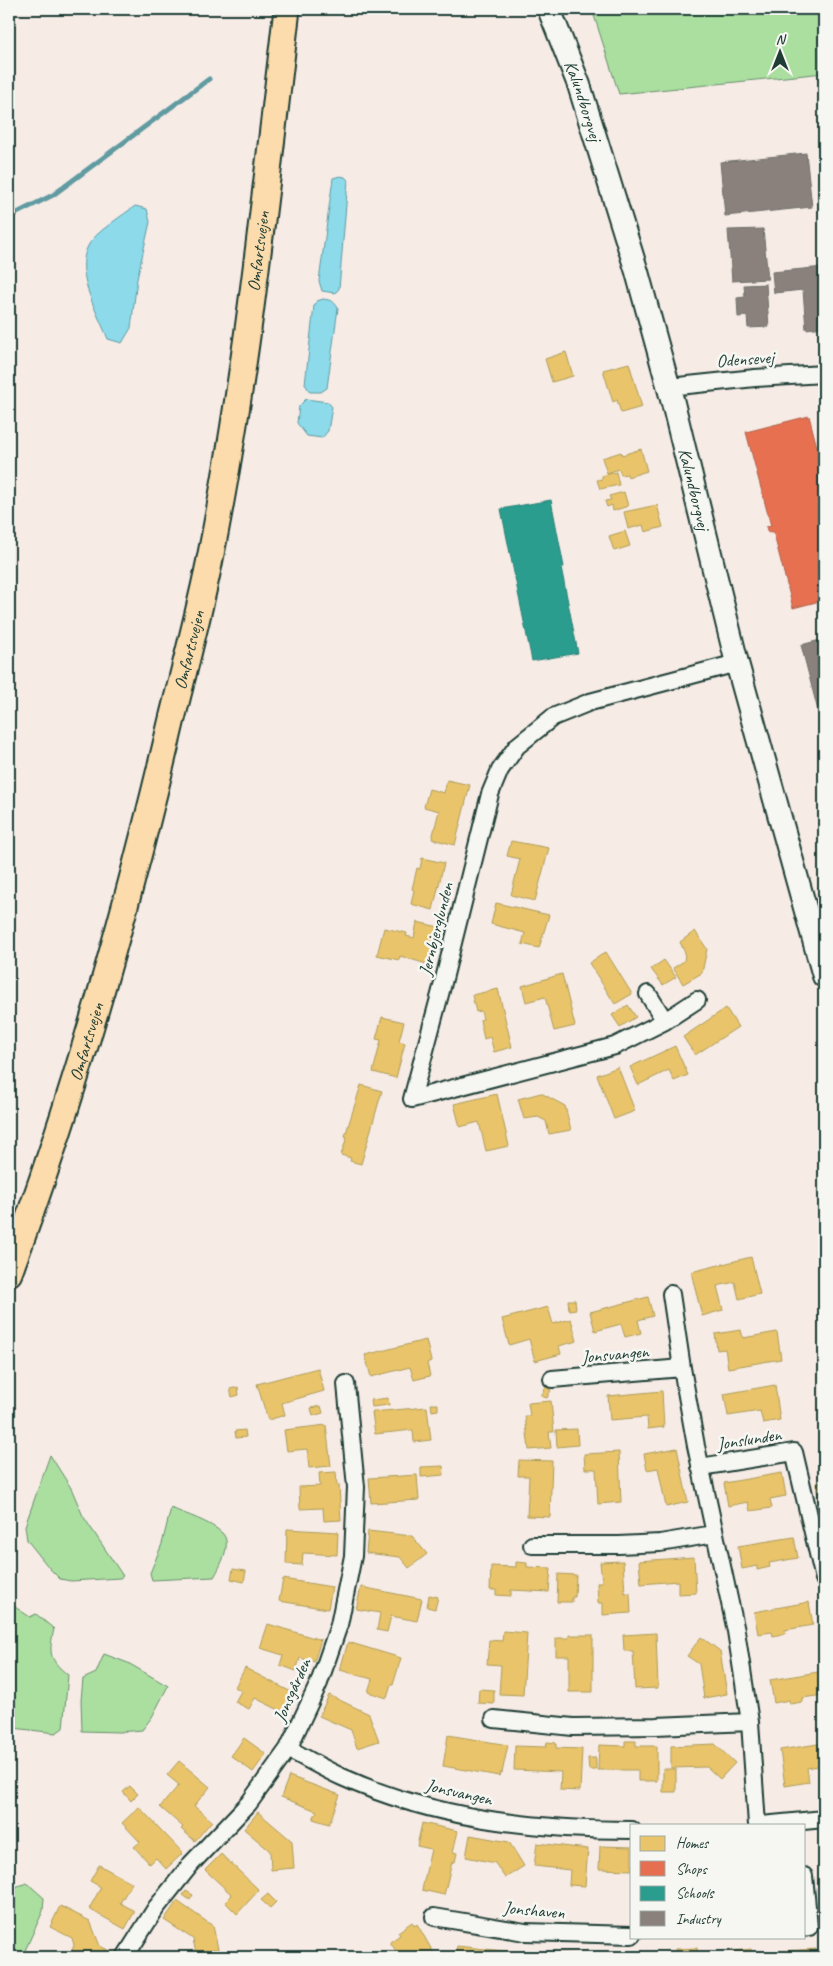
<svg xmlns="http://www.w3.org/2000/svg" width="833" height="1966" font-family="Caveat,sans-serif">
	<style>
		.green { fill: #abdfa0; stroke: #658e6a }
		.water { fill: #8cdaea; stroke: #609ba1 }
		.homes { fill: #e9c46a; stroke: #ac9c5a }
		.shops { fill: #e76f51; stroke: #ab6048 }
		.schools { fill: #2a9d8f; stroke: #278074 }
		.industry { fill: #8a817c; stroke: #6a6d66 }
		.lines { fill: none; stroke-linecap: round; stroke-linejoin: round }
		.stream { stroke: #609ba1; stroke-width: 5 }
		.street-casing { stroke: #1f3d34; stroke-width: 20 }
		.secondary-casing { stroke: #1f3d34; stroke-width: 26 }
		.primary-casing { stroke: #1f3d34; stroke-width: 29 }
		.street { stroke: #f6f6f2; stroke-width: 16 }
		.secondary { stroke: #f6f6f2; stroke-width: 22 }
		.primary { stroke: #fcdcac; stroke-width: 25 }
		.labels { text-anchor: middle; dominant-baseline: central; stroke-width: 5; stroke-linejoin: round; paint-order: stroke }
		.street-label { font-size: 18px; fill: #1f3d34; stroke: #f6f6f2 }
	</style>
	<rect width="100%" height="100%" fill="#f7ebe6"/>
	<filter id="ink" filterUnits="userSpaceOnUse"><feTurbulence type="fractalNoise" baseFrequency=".02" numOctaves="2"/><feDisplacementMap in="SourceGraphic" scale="10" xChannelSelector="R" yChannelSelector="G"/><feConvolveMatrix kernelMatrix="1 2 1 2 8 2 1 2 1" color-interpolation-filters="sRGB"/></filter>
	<g filter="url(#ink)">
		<path class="green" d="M592,9H824V73L619,94Z
			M50,1455L71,1488L83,1516L123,1576L120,1578L71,1581L60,1579L50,1569L27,1540L25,1526Z
			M171,1508C185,1514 211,1522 222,1533C233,1543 220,1567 214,1577L152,1580L150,1573L162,1544Z
			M9,1603L30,1617L36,1614L54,1629C49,1652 48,1659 68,1675L63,1728L56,1733L13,1728L9,1732Z
			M104,1654L128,1663L168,1686L152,1717L142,1730L119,1732L82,1731L81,1700L83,1679L96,1673Z
			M27,1883L44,1898L43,1911L22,1957H9V1889Z"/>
		<path class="water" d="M340,176L345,177L348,180L339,289L335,293L322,291L319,281L333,178Z
			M135,206L147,209L150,222L137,279L131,328L122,343L108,339C97,312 70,266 92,240C101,229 123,215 135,206Z
			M323,299C331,300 334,301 338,308L327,388L321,392H310L305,384L314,306L317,301Z
			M306,399L328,402L332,407L328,431L322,438L307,436L297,423L299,406Z"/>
		<path class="homes" d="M566,352L573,376L552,382L545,359Z
			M629,363L642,407L621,413L617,400L613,402L603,370Z
			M641,449L647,471L628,477L627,474L621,475L619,469L607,473L602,458L621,452L622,455Z
			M616,472L619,485L600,489L597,480L602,479V476Z
			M624,492L628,506L613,511L612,505L607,507L605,501L611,500L609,496Z
			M657,505L663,527L645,532L643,525L628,529L624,512Z
			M625,531L630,546L614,551L609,536Z
			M447,780L470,785L455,845L432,839L439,811L424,807L429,789L444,793Z
			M511,841L549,848L535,901L511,895L520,859L507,856Z
			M422,858L444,863L433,910L411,904L414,890L412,889L417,868L420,869Z
			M496,903L549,915L539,948L522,944L525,933L491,924Z
			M417,922L439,927L430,965L400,956L399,960L377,955L384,928L407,933L406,936L414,938Z
			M695,931L707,949L702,973L683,984L673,968L684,961L685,953L680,942Z
			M606,952L632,994L615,1004L589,963Z
			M664,960L676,977L663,985L651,969Z
			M562,974L575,1026L554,1031L545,997L526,1002L522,986Z
			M498,989L512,1047L494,1052L490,1037L484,1039L480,1020L483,1019L481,1011L476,1012L472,995Z
			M628,1005L636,1017L620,1027L612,1015Z
			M726,1008L738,1027L695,1055L683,1037Z
			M382,1017L404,1022L399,1041L405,1043L396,1078L373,1072L381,1040L376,1039Z
			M675,1046L688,1075L674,1081L669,1070L638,1085L630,1067Z
			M618,1067L635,1111L614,1119L597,1075Z
			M361,1085L382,1091L361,1164L350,1161L351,1158L341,1155L347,1137L345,1136Z
			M541,1093L565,1106L571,1130L549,1134L546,1121L538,1117L524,1119L518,1099Z
			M497,1094L509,1146L486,1151L479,1122L460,1127L454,1104Z
			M751,1257L760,1294L739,1299L735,1282L717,1286L723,1310L702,1316L691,1272Z
			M648,1297L653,1316L638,1320L641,1333L625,1337L621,1324L595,1331L590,1312Z
			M568,1300H575L576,1309L569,1310Z
			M548,1307L553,1324L571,1319L577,1341L559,1346L561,1354L535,1361L529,1339L509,1345L502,1319Z
			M741,1330L743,1338L777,1332L781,1359L728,1368L725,1349L717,1350L715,1334Z
			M426,1340L431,1361L427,1363L430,1376L414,1380L410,1367L371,1377L365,1355Z
			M318,1368L324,1391L282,1403L285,1415L268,1420L257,1384Z
			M775,1385L780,1420L763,1423L760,1411L728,1416L724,1394Z
			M238,1387L239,1395L232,1397L230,1389Z
			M546,1387L551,1390L547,1398L541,1396Z
			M662,1391L664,1427L648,1429L647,1417L610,1420L608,1396Z
			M388,1398L389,1405L372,1407L371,1400Z
			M551,1401L554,1432H549L551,1448L529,1450L525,1416H530L528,1403Z
			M431,1404H438V1410L432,1411Z
			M321,1406L323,1413L313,1416L311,1408Z
			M427,1407L431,1440L414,1442L413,1430L375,1434L372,1412Z
			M326,1425L331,1466L309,1468L307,1449L287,1451L284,1430Z
			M577,1429L578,1445L557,1447L556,1430Z
			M245,1430L246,1437L236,1438L235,1431Z
			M677,1448L688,1502L666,1507L658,1468L647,1470L644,1454Z
			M619,1452L621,1502L598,1504L596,1469H585L584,1454Z
			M519,1460L552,1461L550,1517L527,1516L529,1476H518Z
			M443,1466L444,1475L421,1477V1467Z
			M336,1472L337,1485H339L341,1520L324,1521L323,1508L300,1509L299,1487L320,1486L319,1473Z
			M782,1473L786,1496L770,1499L772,1508L750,1511L748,1502L728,1506L724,1483Z
			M417,1475L419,1500L371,1503L369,1478Z
			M824,1482V1505H819L816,1483Z
			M287,1529L338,1532L337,1555L303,1553L302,1565L286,1564Z
			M368,1531L412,1536L427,1554L409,1568L400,1557L366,1553Z
			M794,1537L798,1558L769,1563L770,1567L757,1570V1566L742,1569L738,1546Z
			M694,1557L696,1593L678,1594V1581L641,1584L639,1561Z
			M623,1561L625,1593H630L631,1613L603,1615V1603H598L597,1583L602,1582L600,1562Z
			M516,1562L527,1563V1567L551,1568L549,1592L511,1590V1596L496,1595V1590H490L491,1566L516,1567Z
			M233,1569L246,1571L244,1582L231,1579Z
			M558,1574L576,1575L575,1597H572V1602H557Z
			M283,1579L332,1587L328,1609L279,1601Z
			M361,1587L422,1599L417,1621L391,1616L387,1632L377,1630L380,1613L356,1609Z
			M429,1595L438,1597L435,1609L427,1607Z
			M809,1602L813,1625L785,1630L786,1633L773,1636L772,1632L758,1634L754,1612Z
			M268,1624L321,1640L314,1662L300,1658L296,1671L280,1665L283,1655L260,1648Z
			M503,1631L527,1633L523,1695L499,1694L501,1665L487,1664L489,1640L502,1641Z
			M656,1633L658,1688L635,1689L633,1651H624L623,1635Z
			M569,1635H593V1692H569V1656H556V1638H569Z
			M701,1637L720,1651L727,1694L704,1698L699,1664L687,1656Z
			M348,1642L401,1658L393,1685H391L387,1698L368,1692L372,1679L340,1670Z
			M245,1668L297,1695L287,1714L255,1698L249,1709L235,1702L241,1691L235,1687Z
			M824,1671V1695L802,1698V1702L790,1704L789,1700L774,1703L770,1680Z
			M479,1689L494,1690V1704L478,1703Z
			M329,1695L369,1714L379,1741L357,1748L351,1730L319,1716Z
			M448,1735L508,1745L502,1773H500L499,1776L443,1766Z
			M244,1738L266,1754L253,1772L231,1756Z
			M625,1741H636V1746H657V1781H638V1770H598L599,1745L625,1746Z
			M547,1742L556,1743V1748L582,1749L580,1791L560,1790L561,1772L514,1770L515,1746L546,1747Z
			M824,1743V1765L807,1768L809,1782L785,1786L780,1750Z
			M715,1744L735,1763L720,1779L707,1767L671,1768V1746Z
			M588,1758H596V1770H589Z
			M179,1761L210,1787L194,1806L212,1821L195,1841L181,1829L183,1827L160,1807L179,1785L167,1775Z
			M663,1769H676V1792H663Z
			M289,1776L340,1795L329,1824L313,1819L317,1811L281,1797Z
			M130,1786L138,1794L131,1801L123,1792Z
			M139,1807L183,1853L166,1869L156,1858L150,1864L134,1847L140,1842L122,1823Z
			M258,1812L292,1841L294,1868L271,1870L270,1851L244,1829Z
			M422,1823L458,1831L453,1852L457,1853L455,1862H452L444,1895L422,1890L431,1849L417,1846Z
			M470,1835L509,1842L524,1866L505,1878L495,1863L466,1857Z
			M537,1843L588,1849L585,1886L569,1885L570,1870L534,1866Z
			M600,1846L632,1847V1870L599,1869Z
			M221,1854L259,1890L237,1914L225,1902L232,1895L205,1870Z
			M99,1865L132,1883L120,1903L135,1911L125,1929L89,1909L101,1887L90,1881Z
			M186,1891L193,1895L190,1900L183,1895Z
			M268,1894L276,1902L270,1908L261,1900Z
			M177,1901L213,1926L218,1949L196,1954L193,1939L164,1920Z
			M60,1906L90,1921L100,1946L112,1952L110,1957L70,1956L74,1945L72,1938L50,1927Z
			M412,1922L415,1926L417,1924L436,1957H400L390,1942L400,1935L398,1932Z
			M457,1946L513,1952L512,1957H455Z
			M697,1948L698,1957H675V1949Z
			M751,1949L752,1957H735L734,1951Z
			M816,1949V1957H769L768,1952Z
			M528,1952L569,1954V1957H578H528Z"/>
		<path class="shops" d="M809,416L824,474V600L793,608L773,531L768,533L766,527L771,526L746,432Z"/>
		<path class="schools" d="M551,500L564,567H561L578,653L532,661L501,509Z"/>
		<path class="industry" d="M806,153L812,207L725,216L720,162Z
			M763,229L768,279L732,281L728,230Z
			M824,267V327L806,329L803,290L774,293L772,272Z
			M766,284L769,327L748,328L747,316L738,317L737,298L745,297L744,285Z
			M824,639V734L801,645Z"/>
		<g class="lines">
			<path class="stream" d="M9,217L53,195L209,79"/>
			<g class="street-casing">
				<path id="street" d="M669,387L755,378L824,374
					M648,994L665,1021
					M697,1000L665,1021L615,1046L412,1099L442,987L490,794L500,770L517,746L553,717L590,702L737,663
					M671,1294L682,1368
					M552,1379L682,1368L696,1446L736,1631L750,1722L757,1825
					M700,1467L794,1452L824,1579
					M532,1545H619L660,1543L714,1534
					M494,1719L573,1727L656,1726L750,1722
					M288,1749C306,1758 324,1769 342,1777C433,1818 532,1830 632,1830
					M762,1825L824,1819
					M804,1876L809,1927L804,1928
					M434,1917L525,1932L632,1935
					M125,1957L156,1908L191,1864L249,1803L288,1749L319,1683L339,1625L353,1556L356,1487L346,1384"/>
			</g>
			<g class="secondary-casing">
				<g id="secondary">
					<path id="s1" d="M549,9L579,85L637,272L673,403L737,663L824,976"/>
				</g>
			</g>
			<g class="primary-casing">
				<g id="primary">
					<path id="s2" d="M9,1273C76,1093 127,910 171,723C184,670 198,617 209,564C246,381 265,194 287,9"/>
				</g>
			</g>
			<use href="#street" class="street"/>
			<use href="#secondary" class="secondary"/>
			<use href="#primary" class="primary"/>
		</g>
	</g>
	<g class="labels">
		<g class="street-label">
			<text stroke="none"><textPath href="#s1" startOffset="98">Kalundborgvej</textPath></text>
			<text stroke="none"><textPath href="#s2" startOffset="1054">Omfartsvejen</textPath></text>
			<text transform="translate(745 359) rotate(-4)">Odensevej</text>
			<text stroke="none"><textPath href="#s1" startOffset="502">Kalundborgvej</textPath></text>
			<text stroke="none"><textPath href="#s2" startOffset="649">Omfartsvejen</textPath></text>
			<text transform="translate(436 929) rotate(-76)">Jernbjerglunden</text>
			<text stroke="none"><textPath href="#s2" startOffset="244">Omfartsvejen</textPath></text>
			<text transform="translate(615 1354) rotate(-5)">Jonsvangen</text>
			<text transform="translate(749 1439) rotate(-9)">Jonslunden</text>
			<text transform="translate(292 1690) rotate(-66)">Jonsgården</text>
			<text transform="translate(459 1792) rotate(13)">Jonsvangen</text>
			<text transform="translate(534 1910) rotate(5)">Jonshaven</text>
		</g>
	</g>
	<rect width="833" height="1966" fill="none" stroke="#f6f6f2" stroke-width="30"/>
	<rect x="15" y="15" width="803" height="1936" fill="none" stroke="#1f3d34" stroke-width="2" filter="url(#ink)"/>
	<rect x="630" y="1824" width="175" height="115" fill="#f6f6f2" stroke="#a0aca6"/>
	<rect x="640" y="1836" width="25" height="15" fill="#e9c46a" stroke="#a0aca6"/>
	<text x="676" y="1848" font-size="15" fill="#1f3d34">Homes</text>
	<rect x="640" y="1861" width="25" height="15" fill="#e76f51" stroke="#a0aca6"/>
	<text x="676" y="1874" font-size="15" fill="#1f3d34">Shops</text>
	<rect x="640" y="1886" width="25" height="15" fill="#2a9d8f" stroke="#a0aca6"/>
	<text x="676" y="1898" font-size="15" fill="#1f3d34">Schools</text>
	<rect x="640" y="1911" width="25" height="15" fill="#8a817c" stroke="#a0aca6"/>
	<text x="676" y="1924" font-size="15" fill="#1f3d34">Industry</text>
	<g transform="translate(780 52)" stroke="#f6f6f2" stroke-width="4" paint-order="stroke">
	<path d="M0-4L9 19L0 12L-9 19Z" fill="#1f3d34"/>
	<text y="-8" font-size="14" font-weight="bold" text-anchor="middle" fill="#1f3d34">N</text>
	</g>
</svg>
